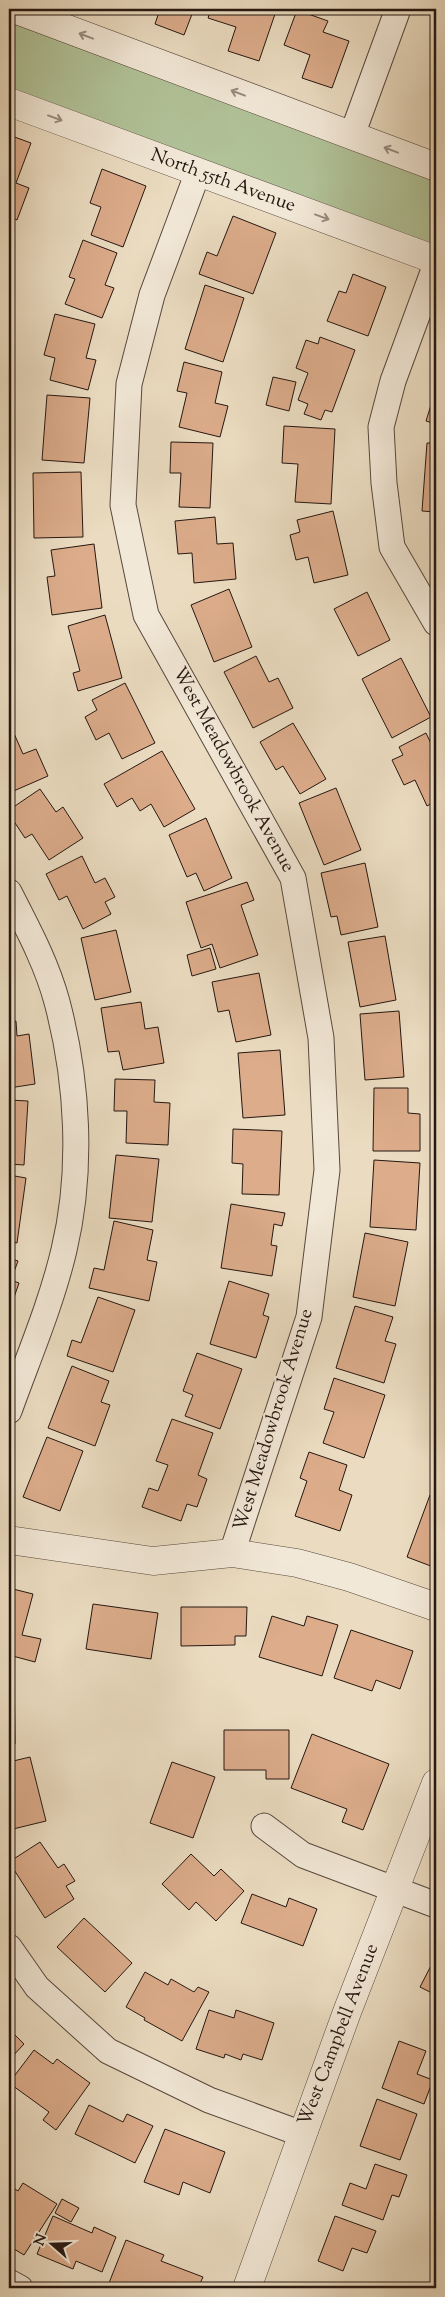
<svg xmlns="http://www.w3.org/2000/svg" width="445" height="2297" font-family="'Sorts Mill Goudy',serif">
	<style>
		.green { fill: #b1c298; stroke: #6b6c54 }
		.building { fill: #dcac8b; stroke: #251711 }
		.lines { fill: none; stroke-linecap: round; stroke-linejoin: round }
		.minor-casing { stroke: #56483d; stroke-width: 27 }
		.tertiary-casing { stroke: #56483d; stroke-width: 29 }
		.minor { stroke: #f2e8d7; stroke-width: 25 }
		.tertiary { stroke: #f2e8d7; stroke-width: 28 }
		.oneway { stroke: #968a7e }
		.labels { text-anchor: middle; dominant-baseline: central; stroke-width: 4.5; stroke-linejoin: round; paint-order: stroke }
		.street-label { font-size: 19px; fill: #251711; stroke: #f2e8d7 }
	</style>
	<rect width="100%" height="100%" fill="#ebdcc1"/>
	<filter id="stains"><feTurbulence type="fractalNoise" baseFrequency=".004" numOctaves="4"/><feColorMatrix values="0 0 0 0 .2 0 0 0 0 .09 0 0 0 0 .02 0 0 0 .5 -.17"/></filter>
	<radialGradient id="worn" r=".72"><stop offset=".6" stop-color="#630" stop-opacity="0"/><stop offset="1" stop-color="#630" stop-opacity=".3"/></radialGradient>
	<path class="green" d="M9,22L436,181V249L9,91Z"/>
	<path class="building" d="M160,9H194L184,35L155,24Z
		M211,9H259L275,14L259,61L228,51L236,27L208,18Z
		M297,10L328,21L323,32L349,41L332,88L302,78L310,55L284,45Z
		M9,135L31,143L16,183L29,188L17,220L9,216Z
		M102,169L146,186L123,247L91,235L101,207L90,203Z
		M233,216L276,233L253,294L199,274L207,252L217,256Z
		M83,240L117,253L105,285L114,288L102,318L65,304L75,279L69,277Z
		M353,274L386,287L368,336L327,321L339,291L346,293Z
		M205,285L244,298L223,362L185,349Z
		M55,314L95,324L86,358L96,360L88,390L50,380L55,358L44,355Z
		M320,337L355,350L332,412L325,410L321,420L304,414L308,404L298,400L308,373L296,368L306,340L318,344Z
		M184,362L222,372L215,403L228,406L220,437L179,427L187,393L177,391Z
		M273,377L296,382L289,411L266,405Z
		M436,389V424L426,421Z
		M47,395L90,398L84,463L42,460Z
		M284,426L335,429L331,504L295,502L298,464L282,463Z
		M171,442L213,443L210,508L179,507L181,473H170Z
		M427,443H436V512L422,511Z
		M81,472L83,537L34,538L33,473Z
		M333,511L348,575L314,583L308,557L296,560L290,535L300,532L297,520Z
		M215,517L217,544L233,543L236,579L194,583L192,553L178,554L175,521Z
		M94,544L102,608L52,615L47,577L55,576L51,550Z
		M229,589L252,647L214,662L191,605Z
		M367,592L390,640L358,656L334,609Z
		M105,615L122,678L78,691L73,673L80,671L68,626Z
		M256,656L269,682L278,678L293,708L253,728L224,672Z
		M401,658L431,717L392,738L362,679Z
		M125,683L155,743L122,759L109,733L96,740L85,717L97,710L92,700Z
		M9,722L23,754L36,749L48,776L9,793Z
		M293,723L326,779L300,794L283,766L276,770L260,742Z
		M426,733L436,754V801L427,806L415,780L404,785L392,760L403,755L399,747Z
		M162,751L195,809L164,827L151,804L140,811L132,798L117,807L104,784Z
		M336,788L361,850L324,865L299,803Z
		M40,789L56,812L63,807L83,838L49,860L32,834L25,838L9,814V810Z
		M206,818L232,878L204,891L196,873L187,877L169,835Z
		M82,856L95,883L105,878L115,897L105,902L111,914L83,929L67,896L59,900L46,874Z
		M365,863L378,927L341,935L337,916L331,917L321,873Z
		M247,882L254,900L241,905L258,955L220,968L212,944L201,948L186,902Z
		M116,930L131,992L95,1000L81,938Z
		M385,936L396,1000L360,1007L348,942Z
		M210,948L216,969L192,976L187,955Z
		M259,973L271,1035L236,1042L229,1010L218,1012L212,982Z
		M141,1002L145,1029L158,1027L164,1063L123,1070L119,1051L108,1052L101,1008Z
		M399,1011L404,1077L365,1080L360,1014Z
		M16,1021L17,1036L29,1034L35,1084L9,1088V1022Z
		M280,1050L285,1115L243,1118L238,1053Z
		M115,1079L155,1080L154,1102L170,1103L168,1145L126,1143L127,1111H114Z
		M374,1088H408V1113L420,1114V1151H373Z
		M9,1100L28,1101L24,1165L9,1164Z
		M233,1129L282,1131L279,1195L242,1194L243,1164L232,1163Z
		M116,1155L159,1159L152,1222L109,1218Z
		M374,1160L420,1163L416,1230L370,1227Z
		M9,1175L26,1178L17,1243L9,1241Z
		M231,1204L285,1213L282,1226L274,1224L271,1245L277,1246L272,1276L221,1268Z
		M114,1221L153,1230L147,1260L157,1262L149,1301L89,1288L94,1268L104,1270Z
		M365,1233L408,1242L395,1306L353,1297Z
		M9,1258L18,1261L11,1280L19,1283L12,1303L9,1302Z
		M229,1281L269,1294L263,1315L269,1317L256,1358L210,1344Z
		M98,1297L135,1310L113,1372L67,1356L72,1340L81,1343Z
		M355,1306L393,1317L385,1341L396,1344L384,1383L336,1368Z
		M197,1353L242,1369L220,1429L185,1416L193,1395L183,1391Z
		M72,1366L109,1381L101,1402L110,1405L95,1446L48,1428Z
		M334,1378L385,1395L364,1458L323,1443L334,1412L324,1409Z
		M172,1419L213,1433L198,1475L207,1479L197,1507L187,1504L181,1521L142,1507L149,1488L158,1491L168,1465L156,1461Z
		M47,1437L83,1451L60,1511L23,1497Z
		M309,1452L347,1465L339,1490L352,1495L340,1531L295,1516L307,1481L300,1478Z
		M436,1454V1470L431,1468Z
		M436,1474V1487L432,1485Z
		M430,1495L436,1497V1568L407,1557Z
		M9,1588L33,1594L22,1635L41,1639L35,1662L9,1655Z
		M93,1604L158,1613L151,1659L86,1649Z
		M181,1607H247L246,1636H235V1645L181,1646Z
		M272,1616L304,1626L307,1616L338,1625L322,1676L259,1657Z
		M351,1630L413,1651L400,1689L376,1680L372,1691L334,1678Z
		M9,1662H14L15,1744L9,1745Z
		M224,1730H289V1779H266V1770H224Z
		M312,1734L389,1764L363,1830L342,1822L347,1809L291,1788Z
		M30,1757L46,1821L9,1830V1762Z
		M172,1762L215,1777L193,1838L150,1823Z
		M40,1842L58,1868L64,1864L75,1881L66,1886L74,1899L45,1918L9,1862Z
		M191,1854L214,1876L221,1869L244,1891L216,1921L196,1902L189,1910L162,1884Z
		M252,1894L286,1907L289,1898L317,1909L303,1946L241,1923Z
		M84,1918L132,1963L105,1992L57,1947Z
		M436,1956V1995L420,1987Z
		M145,1972L168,1985L171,1979L194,1992L198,1987L209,1992L182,2041L144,2020L145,2018L126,2007Z
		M209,2010L234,2018L236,2010L274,2023L262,2060L243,2054L241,2060L225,2054L224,2058L196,2049Z
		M9,2029L24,2044L9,2060Z
		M399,2041L426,2051L417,2074L433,2080L424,2104L382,2088Z
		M34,2050L53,2064L57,2059L90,2083L56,2130L43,2120L49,2112L9,2083Z
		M377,2099L417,2114L400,2160L360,2146Z
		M89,2105L123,2122L127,2114L153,2126L135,2163L75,2134Z
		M165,2129L225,2152L210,2193L183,2182L179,2195L144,2182Z
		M375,2164L407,2175L399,2197L392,2195L383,2220L342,2205L350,2183L366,2189Z
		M23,2183L57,2204L24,2255L9,2246L15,2236L9,2233V2185L18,2191Z
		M62,2199L79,2208L71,2222L55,2213Z
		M53,2216L92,2233L94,2227L116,2237L102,2272L76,2261L73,2269L37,2254Z
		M335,2216L376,2231L367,2253L352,2248L343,2271L318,2261Z
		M126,2240L164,2255L161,2261L203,2277L198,2288H107Z"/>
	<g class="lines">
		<g class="minor-casing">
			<path id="minor" d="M352,135L398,9
				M198,172L152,295L129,384L123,505L146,615L293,878L321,1038L327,1170L309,1317L232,1553
				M436,264L393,381L381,427L384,483L392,547L436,623
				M9,892C27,927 47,964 57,1002C78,1081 83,1171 64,1250C51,1305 28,1358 9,1411
				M264,1826L303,1855L436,1905
				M9,1947L37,1987L108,2051L209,2100L302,2134
				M9,2282L20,2288"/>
		</g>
		<g class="tertiary-casing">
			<path id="tertiary" d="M14,9L436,167
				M9,102L436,260
				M9,1540L153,1561L232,1553L297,1563L349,1577L436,1607
				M247,2288L347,2012L436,1783"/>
		</g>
		<use href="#minor" class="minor"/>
		<use href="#tertiary" class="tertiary"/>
	</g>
	<defs><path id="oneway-shaft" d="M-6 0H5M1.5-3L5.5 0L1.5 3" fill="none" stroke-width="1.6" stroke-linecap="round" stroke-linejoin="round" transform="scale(1.25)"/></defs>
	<g class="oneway">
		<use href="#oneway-shaft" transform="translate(86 36) rotate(-159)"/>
		<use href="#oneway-shaft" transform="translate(238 93) rotate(-159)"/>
		<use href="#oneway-shaft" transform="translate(55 118) rotate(20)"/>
		<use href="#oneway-shaft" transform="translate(391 150) rotate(-159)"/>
		<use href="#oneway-shaft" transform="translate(322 217) rotate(20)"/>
	</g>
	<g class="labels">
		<g class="street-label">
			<text transform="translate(223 181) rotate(20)">North 55th Avenue</text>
			<text transform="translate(233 770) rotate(61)">West Meadowbrook Avenue</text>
			<text transform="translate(274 1420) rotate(-73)">West Meadowbrook Avenue</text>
			<text transform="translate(339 2035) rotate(-69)">West Campbell Avenue</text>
		</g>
	</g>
	<rect width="445" height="2297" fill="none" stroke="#ebdcc1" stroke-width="30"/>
	<rect x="10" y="10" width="425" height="2277" fill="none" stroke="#251711" stroke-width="2.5"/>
	<rect x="15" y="15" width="415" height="2267" fill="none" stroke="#251711"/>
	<g transform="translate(52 2244) rotate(290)" stroke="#f2e8d7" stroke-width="4" paint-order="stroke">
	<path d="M0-4L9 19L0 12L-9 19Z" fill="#251711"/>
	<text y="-8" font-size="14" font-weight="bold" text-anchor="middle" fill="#251711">N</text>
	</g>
	<rect width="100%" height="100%" filter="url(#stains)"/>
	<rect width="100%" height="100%" fill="url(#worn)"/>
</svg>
